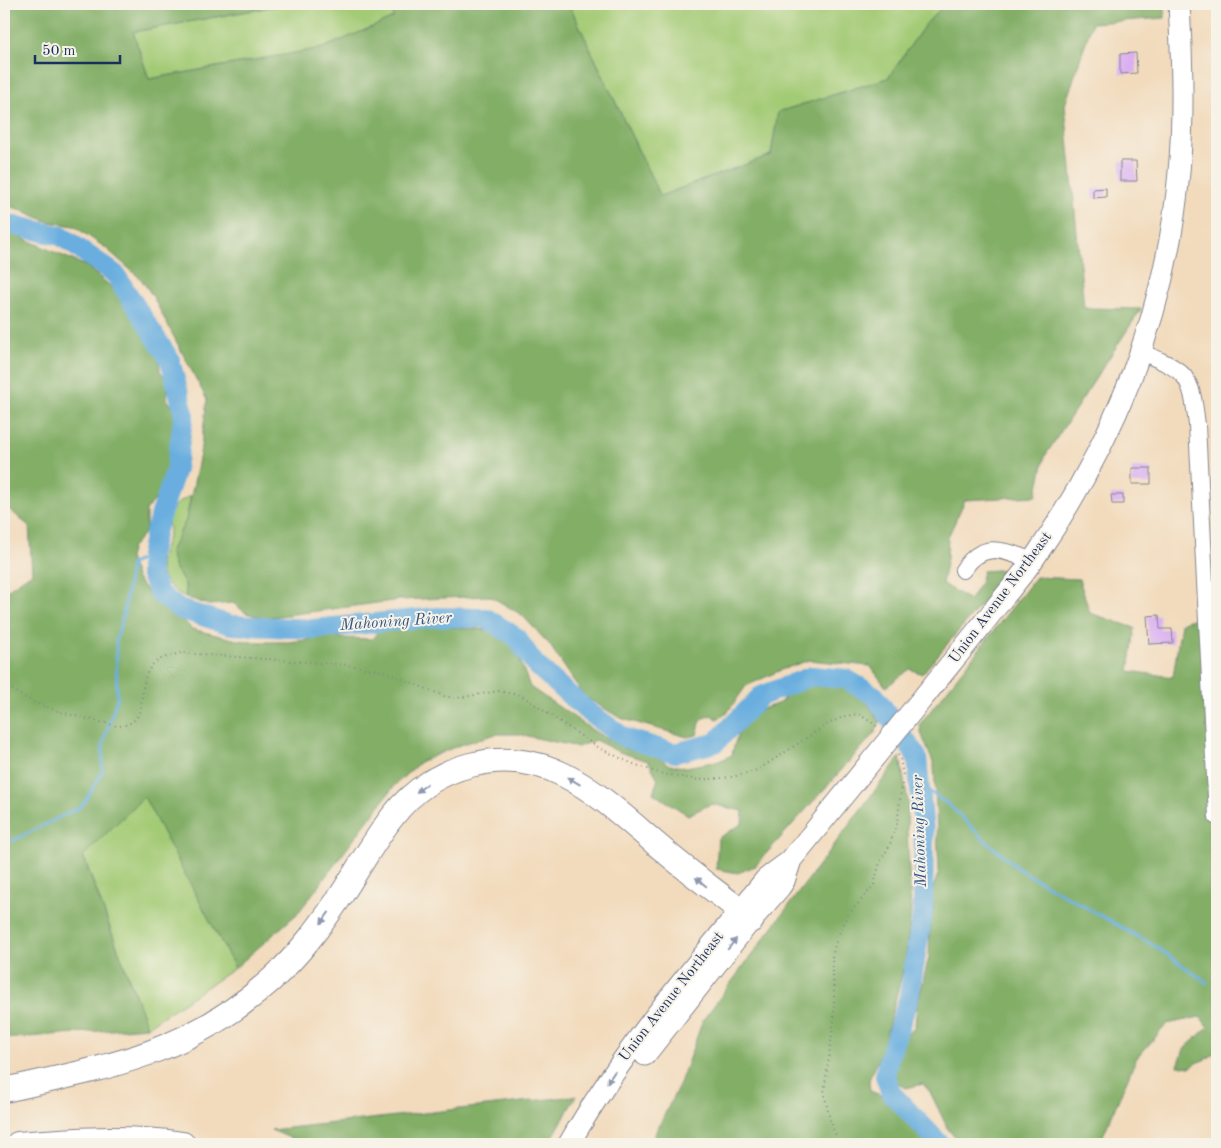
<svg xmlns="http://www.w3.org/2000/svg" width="1221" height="1148" font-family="'Old Standard TT',serif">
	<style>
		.green { fill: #a3ca74; stroke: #5f7c69 }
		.forest { fill: #82ae66; stroke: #4e6e62 }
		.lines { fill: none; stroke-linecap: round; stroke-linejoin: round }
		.stream { stroke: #69aedf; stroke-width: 3 }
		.river { stroke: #69aedf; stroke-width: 20 }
		.building { fill: #daaff2 }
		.minor-casing { stroke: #86858e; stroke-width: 18 }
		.major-casing { stroke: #86858e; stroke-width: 23 }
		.highway-casing { stroke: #86858e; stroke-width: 26 }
		.path { stroke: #86858e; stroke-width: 2; stroke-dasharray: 1 4; stroke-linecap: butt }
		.minor { stroke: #fff; stroke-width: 16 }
		.major { stroke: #fff; stroke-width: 21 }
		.highway { stroke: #fff; stroke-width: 24 }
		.major-bridge-casing { stroke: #86858e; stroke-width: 23; stroke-linecap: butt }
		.major-bridge { stroke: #fff; stroke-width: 21 }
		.oneway { fill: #8d97ae }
		.labels { text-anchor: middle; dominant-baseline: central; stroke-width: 4; stroke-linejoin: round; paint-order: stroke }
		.street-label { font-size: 15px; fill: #1b2f5e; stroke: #f7f3e8 }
		.water-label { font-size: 16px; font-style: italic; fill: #325585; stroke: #f7f3e8 }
	</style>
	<rect width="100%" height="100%" fill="#f7f3e8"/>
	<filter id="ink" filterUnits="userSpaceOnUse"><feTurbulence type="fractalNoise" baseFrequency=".02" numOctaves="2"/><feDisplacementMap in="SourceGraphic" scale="10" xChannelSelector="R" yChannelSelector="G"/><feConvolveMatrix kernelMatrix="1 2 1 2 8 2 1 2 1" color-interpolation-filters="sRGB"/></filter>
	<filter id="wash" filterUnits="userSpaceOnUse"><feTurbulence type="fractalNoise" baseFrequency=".0096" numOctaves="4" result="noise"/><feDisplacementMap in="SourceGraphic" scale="20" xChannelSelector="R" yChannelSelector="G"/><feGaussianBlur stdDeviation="1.12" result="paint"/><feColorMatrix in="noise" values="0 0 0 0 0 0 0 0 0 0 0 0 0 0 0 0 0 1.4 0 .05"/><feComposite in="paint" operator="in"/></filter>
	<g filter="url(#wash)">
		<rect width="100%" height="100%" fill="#f2dbbd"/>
		<path class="green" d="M287,4H395L394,18L323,48L149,79L133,32Z
			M569,4H945L925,25L888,78L778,112L771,155L660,196Z
			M191,495L186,520L170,552L175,569L185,584L186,597C170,591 157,575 161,558C163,549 168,540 169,531C169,527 167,520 169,516C172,505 183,500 191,495Z
			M144,796L235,968L147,1027L83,855Z"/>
		<path class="forest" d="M4,4H287L133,32L149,79L323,48L393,18L395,4H569L660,196L771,155L778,112L888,78L925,25L945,4H1165V18L1092,23L1065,105L1084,308L1141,309L1045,456L1036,496L965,500L948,537L947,559L942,584L970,600L980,583L983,571L1011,569L922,674L910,669L886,687L870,666L809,660L781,670L746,686L727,713L717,719L711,715L701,719L697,735L687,737L620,718L584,696L549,644L522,615L490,596L400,600L264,618L246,613L233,603L209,605L186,597L185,584L175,569L170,552L186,520L200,454L207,400L152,295L141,279L107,249L74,226L49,222L19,209L4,205Z
			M4,230H12L25,239L86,266L120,294L159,356L160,371L168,381L167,399L177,413L179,425L162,492L146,510V531L132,547L129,558L137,579L151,596L164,608L180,617L192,629L237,640L259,642H287L307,640L330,633L341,638L372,639L385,624L413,621L435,622L451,627L492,630L515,647L530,687L597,733L624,748L655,754L669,765L686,767L719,761L732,755C735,735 745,719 763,709C769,706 776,705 781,702C784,699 785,695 787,692C800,680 839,678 853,689C865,697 872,710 880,722L874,734L755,866L738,873L716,869L718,838L742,824L743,811L711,804L688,815L653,793L658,779L648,761L619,752L595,740L578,747L518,734H496L457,746L420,762L395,785L298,913L235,968L144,797L83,856L147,1027L4,1039V592L32,573L29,526L4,505Z
			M1036,577L1079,579L1090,613L1135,628L1129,671L1173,677L1181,623L1203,615L1217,972V1051C1210,1059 1200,1060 1191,1067L1178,1066L1184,1049L1208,1027L1200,1017L1167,1024L1136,1059L1102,1138L1104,1144H960L948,1129L930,1092L923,1084L906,1088L894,1082L893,1070L901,1041L915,1026L917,1006L929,957L930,925L933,910L932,892L939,871L934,765L921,733L920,724Z
			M900,757L908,803L907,829L911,912L905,963L882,1051L869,1080L870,1091C876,1093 883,1096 888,1099C905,1112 911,1133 929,1144H650L680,1083L703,1020Z
			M576,1096L549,1144H305L271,1130Z"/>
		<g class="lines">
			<path class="stream" d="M920,785L949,805L986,841L1020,870L1158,948L1207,983
				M4,845L82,806L102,773L103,743L117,699L116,640L124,612L131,564L150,556"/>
			<path class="river" d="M4,223L61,236L115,274L170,360L184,413L176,469L156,529L150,556V573L159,593L179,609L231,625L313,629L437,617L486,618L516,637L535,664L586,710L625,738L675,753L715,743L761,696L812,676L846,679L875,696L917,757L924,832L923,911L909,997L889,1058L885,1076L891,1093L940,1144"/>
		</g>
		<g id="blocks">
			<path class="building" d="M1136,53L1137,73L1120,74V54Z
				M1120,161H1136L1137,181H1120Z
				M1106,188V197L1093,198V189Z
				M1132,468H1151V484H1132Z
				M1111,495H1123V504H1112Z
				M1159,615L1160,629H1172L1173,643L1149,644L1147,616Z"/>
		</g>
	</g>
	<g filter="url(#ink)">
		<use href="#blocks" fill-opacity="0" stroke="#86858e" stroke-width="1"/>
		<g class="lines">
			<g class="minor-casing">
				<path id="minor" d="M1141,352C1188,372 1191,374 1197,425L1217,817
					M963,570C983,540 1003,550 1033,561"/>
			</g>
			<g class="major-casing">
				<path id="major" d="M926,694C951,663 976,633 1000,602C1011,588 1023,574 1033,560C1114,443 1167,314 1179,172C1184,116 1182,60 1179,4
					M645,1055L747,925L780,887L784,881L790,863
					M569,1144C623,1049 696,965 765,880L775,872L790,861L873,759"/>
			</g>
			<g class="highway-casing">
				<path id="highway" d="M4,1090C106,1068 190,1053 271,980C299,955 321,925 342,894C359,868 374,840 393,816C433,764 505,745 564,775C602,794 635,827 668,854C695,877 724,897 752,920
					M18,1144C73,1139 128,1136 183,1144"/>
			</g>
			<path class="path" d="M4,683C34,710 79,716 117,726C152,725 135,690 150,668C156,658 170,656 181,653L348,665L383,671L444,696L457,698L499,691L522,696L599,748L631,763L659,773L699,780L732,777L758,770L828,724L845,716L858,714L873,723L878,728
				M839,1144L830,1120L824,1092L834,1020V993L832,956L837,938L848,915L874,885L880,862L889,847L897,824L903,776L900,757L897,754"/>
			<use href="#minor" class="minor"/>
			<use href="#major" class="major"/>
			<use href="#highway" class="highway"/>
			<g class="major-bridge-casing">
				<path id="major-bridge" d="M873,759L926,694"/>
			</g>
			<use href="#major-bridge" class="major-bridge"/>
		</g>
		<defs><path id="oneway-solid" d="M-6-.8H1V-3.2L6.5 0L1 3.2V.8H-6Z" transform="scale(1.25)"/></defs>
		<g class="oneway">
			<use href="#oneway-solid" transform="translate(574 781) rotate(-149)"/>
			<use href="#oneway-solid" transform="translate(422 788) rotate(143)"/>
			<use href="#oneway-solid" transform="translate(701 882) rotate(-141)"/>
			<use href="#oneway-solid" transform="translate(325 918) rotate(126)"/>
			<use href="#oneway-solid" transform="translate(732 944) rotate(-51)"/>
			<use href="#oneway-solid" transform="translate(611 1077) rotate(124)"/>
		</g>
	</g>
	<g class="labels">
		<g class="street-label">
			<text transform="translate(1001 598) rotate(-53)">Union Avenue Northeast</text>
			<text transform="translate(672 997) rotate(-52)">Union Avenue Northeast</text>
		</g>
		<g class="water-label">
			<text transform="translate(396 622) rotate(-4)">Mahoning River</text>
			<text transform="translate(920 831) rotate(-92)">Mahoning River</text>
		</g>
	</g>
	<rect width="1221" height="1148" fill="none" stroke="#f7f3e8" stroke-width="20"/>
	<path d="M35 55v8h85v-8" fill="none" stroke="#1b2f5e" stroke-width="2.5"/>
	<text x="42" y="55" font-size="15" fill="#1b2f5e" stroke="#f7f3e8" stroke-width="4" paint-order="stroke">50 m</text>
</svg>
